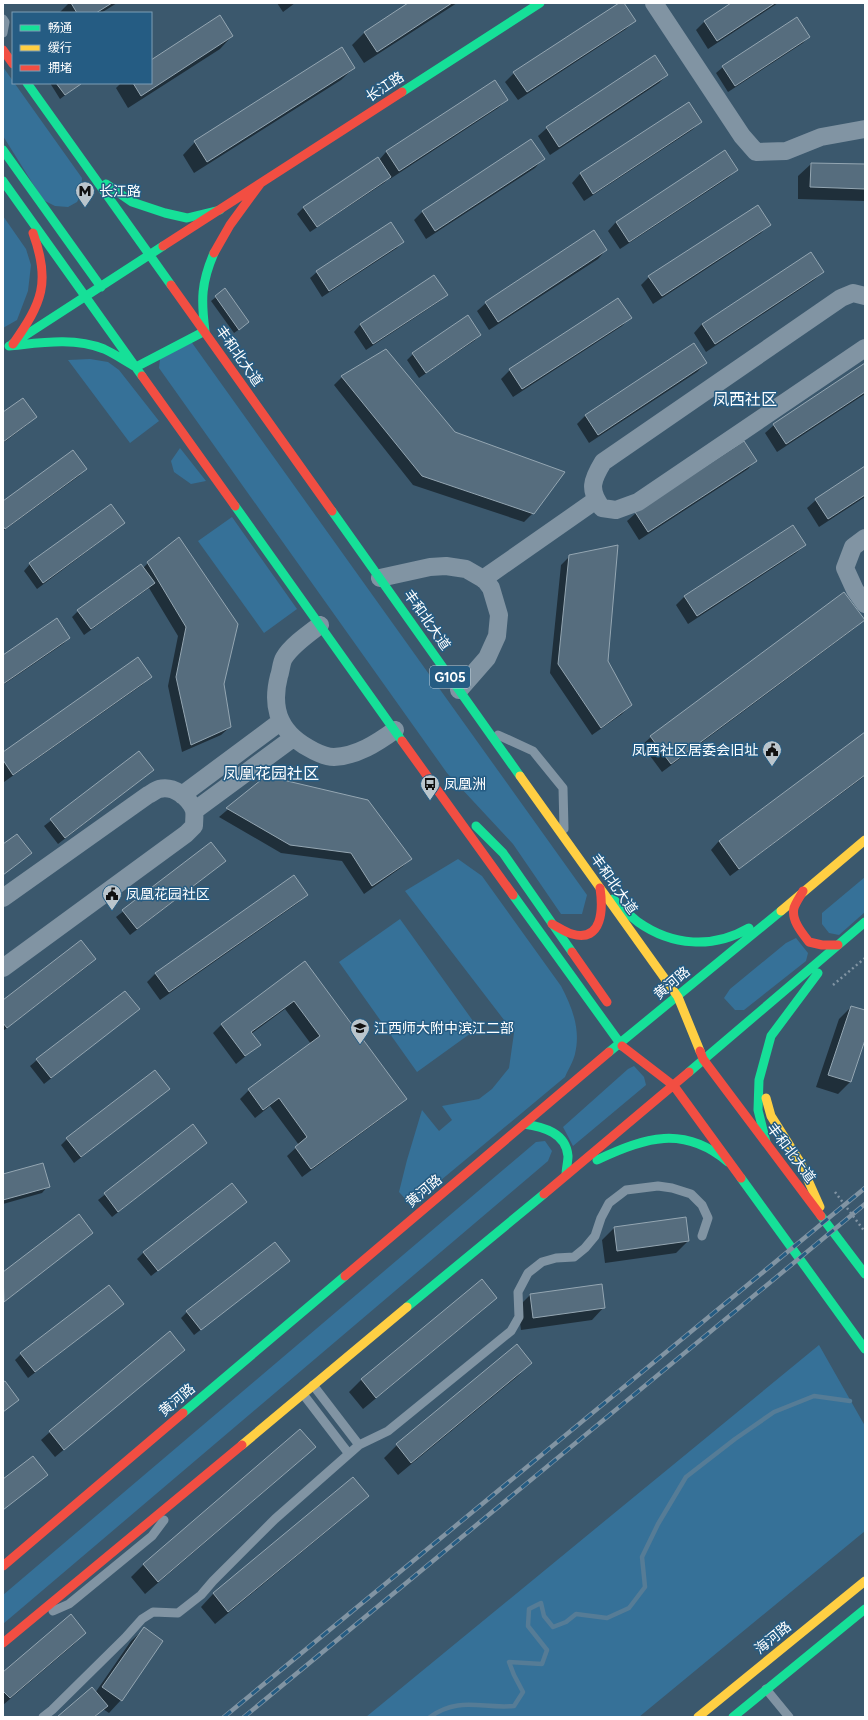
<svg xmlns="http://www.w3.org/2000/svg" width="868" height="1720" font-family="Figtree,'Noto Sans SC',sans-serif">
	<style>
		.green { fill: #367198 }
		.shadow { fill: #0007 }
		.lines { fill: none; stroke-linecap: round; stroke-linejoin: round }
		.stream { stroke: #567c96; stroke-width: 4.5 }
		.building { fill: #566d7e; stroke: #94a6b2 }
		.path { stroke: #8194a3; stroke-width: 2.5; stroke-dasharray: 2 3; stroke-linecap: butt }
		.lane { stroke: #8194a3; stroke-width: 9 }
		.street { stroke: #8194a3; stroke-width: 18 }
		.fast { stroke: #16e098; stroke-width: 9 }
		.slow { stroke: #ffcf43; stroke-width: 9 }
		.jam { stroke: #f24e42; stroke-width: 9 }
		.rail-casing { stroke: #8194a3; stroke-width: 4.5 }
		.rail { stroke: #255c83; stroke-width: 3; stroke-dasharray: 9; stroke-linecap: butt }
		.labels { text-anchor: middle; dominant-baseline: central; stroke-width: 3; stroke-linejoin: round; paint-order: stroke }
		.shield { fill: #255c83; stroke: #beceda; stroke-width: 1 }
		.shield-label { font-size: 13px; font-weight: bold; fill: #fff }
		.street-label { font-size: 14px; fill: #fff; stroke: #255c83 }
		.poi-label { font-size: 14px; fill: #fff; stroke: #255c83; text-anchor: start }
		.quarter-label { font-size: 16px; fill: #fff; stroke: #255c83 }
	</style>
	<rect width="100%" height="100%" fill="#3b586d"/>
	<path class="green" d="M3,67L82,178L81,194L77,202L68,207L55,206L43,200L3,136Z
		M3,216L26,249L31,265L28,291L17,320L3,328Z
		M190,340L587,895L582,914H561L513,844L447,773L159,368L160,359Z
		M90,359L108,362L119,370L159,421L130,443L68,360Z
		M180,448L206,481L191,484L174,472L171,461Z
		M232,517L297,609L264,633L198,541Z
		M458,859L482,876L561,986C572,1007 581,1029 575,1054C573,1062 568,1070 565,1077L411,1205L399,1192L407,1160L422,1110L439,1131L452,1120L442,1106L479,1099L492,1089L509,1068L514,1033L405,891Z
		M865,877V912L839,935L829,933L822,924V913Z
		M400,919L478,1028L417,1072L339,962Z
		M796,938L808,953L806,961L744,1010H735L724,998L730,989L786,943Z
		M634,1066L644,1077L646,1085L573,1146L563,1127L628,1069Z
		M545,1141L552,1151L548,1161L3,1624V1595L536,1142Z
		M819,1345L865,1426V1531L639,1717H366Z"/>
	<path class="shadow" d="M69,3H117L101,13H59Z
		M277,3H295L283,12Z
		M409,3H457L364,63L352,45L365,32Z
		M621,3H623L634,21L626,29L518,100L505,82L514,73Z
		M733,3H778L708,49L696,30L704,22Z
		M796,18L809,36L803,43L728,92L716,73L723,67Z
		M232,36L220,49L128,108L116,88L121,83H151V61Z
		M354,68L341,80L194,173L183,155L195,142Z
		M667,75L659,83L550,155L538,136L547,128Z
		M495,81L507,100L498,108L390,179L389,178L384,183L310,232L297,214L304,207L379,160L386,152Z
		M50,83H79L80,84L60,99Z
		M689,103L701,122L692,130L584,201L572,183L580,174Z
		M543,159L535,168L426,239L414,220L423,211Z
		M811,164L865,165V201L798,199V176Z
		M737,170L728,178L620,249L608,231L616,222Z
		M391,223L403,241L397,248L322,297L310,278L317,272Z
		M769,224L761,233L653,304L641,285L649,277Z
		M606,250L598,259L489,330L477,311L486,303Z
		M823,272L814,280L706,352L694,333L702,324Z
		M434,276L446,295L440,301L366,350L354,332L360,325Z
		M225,290L244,326L234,333L211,301Z
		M630,318L622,326L513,397L501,379L510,370Z
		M480,335L474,341L419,378L407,360L413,354Z
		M694,345L706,363L697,372L589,443L577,424L585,416Z
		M865,364V394L777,452L765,433L774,425Z
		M342,377L455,433L533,513L524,522L413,485L334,385Z
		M3,414L36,417L27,425L3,443Z
		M756,460L748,469L639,540L627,521L636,513Z
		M865,467V497L819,527L807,508L816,500Z
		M85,469L79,476L3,531V502Z
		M124,523L117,529L37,589L24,571L30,564Z
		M792,526L805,545L796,553L688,624L676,605L684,597Z
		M570,556L607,661L630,705L622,714L592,735L550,673L561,565Z
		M148,563L223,684L230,727L221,735L182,752L168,686L178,636L149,588L84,635L72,617L78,611L143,568Z
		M863,620L855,628L662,772L642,745L651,737Z
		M69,638L63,644L3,685V656Z
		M151,677L142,685L4,782L3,754Z
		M865,733V776L730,876L711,850L719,841Z
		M139,752L146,776L58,844L44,826Z
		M266,777L411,859L402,867L364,894L342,861L281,853L219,817Z
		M211,843L218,867L130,935L116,917Z
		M307,895L298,903L160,1000L147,982L156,973Z
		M94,959L88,966L3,1031V1002Z
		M305,962L405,1098L397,1107L302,1177L287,1156L299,1145L270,1106L255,1118L240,1099L249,1090L311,1044L285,1009L251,1034L259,1045L236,1064L213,1033L222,1024Z
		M851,1007L865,1011V1036L850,1082L838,1094L816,1087L839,1019Z
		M138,1009L44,1084L30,1066L37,1060Z
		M168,1089L74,1163L61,1145L67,1139Z
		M193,1126L206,1143L112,1217L98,1200Z
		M3,1175L48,1186L42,1193L3,1204Z
		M245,1202L151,1276L137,1259L144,1252Z
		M78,1216L92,1233L3,1303V1274Z
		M614,1228L688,1241L676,1253L605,1263L602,1240Z
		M289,1261L194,1335L181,1318L187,1312Z
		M530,1295L604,1307L592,1320L521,1330L518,1307Z
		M495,1298L483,1310L363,1409L349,1392L362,1379Z
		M123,1304L28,1378L15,1360L21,1354Z
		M183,1350L55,1457L41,1440L50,1432Z
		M530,1363L518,1376L398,1475L384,1458L397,1445Z
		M300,1430L315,1447L302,1459L145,1594L131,1577L143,1565Z
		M353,1479L367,1496L355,1508L215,1624L201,1607L213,1594Z
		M144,1629L162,1641L121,1700L109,1713L103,1709L95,1717H59L95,1693L131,1641Z
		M85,1633L73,1645L3,1705V1674Z"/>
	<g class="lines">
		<path class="stream" d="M430,1717C459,1696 482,1709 514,1706L523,1692L514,1675L509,1662L542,1664L547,1650L528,1626L529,1609L541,1603L544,1616L553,1627L566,1622L576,1614L607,1618L629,1608L645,1587L642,1557L658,1524L686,1477L735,1439L774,1412L814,1396L850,1401"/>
	</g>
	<path class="building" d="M71,3H112L96,13H77Z
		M408,3H452L377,52L364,32Z
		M619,3H624L636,21L527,92L513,72Z
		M731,3H775L717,41L704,21Z
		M220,15L233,36L141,96L133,83H151V60Z
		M797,17L810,37L735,86L722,66Z
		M342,47L355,68L207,162L194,141Z
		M655,55L668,75L559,147L546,127Z
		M495,80L508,100L399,171L386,151Z
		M56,83H80L81,84L65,95Z
		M689,102L702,122L593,194L580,173Z
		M531,139L545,159L435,231L422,211Z
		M725,150L738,170L629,242L616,222Z
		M378,157L391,177L317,227L303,207Z
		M811,163L865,164V189L810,187Z
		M758,205L771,225L662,296L648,276Z
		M391,222L404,242L329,291L316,271Z
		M594,230L607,250L498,322L485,302Z
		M811,252L824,272L715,344L702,324Z
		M434,275L448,295L373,344L360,324Z
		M225,288L249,322L239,330L215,296Z
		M618,298L632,318L522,389L509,369Z
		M468,315L481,335L426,373L412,353Z
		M694,343L707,363L598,435L585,415Z
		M386,349L455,432L565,472L534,514L422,476L341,376Z
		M865,363V392L786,444L773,424Z
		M23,398L37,417L3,442V412Z
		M744,441L757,461L648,532L635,512Z
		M73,450L87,469L5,529L3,526V501Z
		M865,466V495L828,519L815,499Z
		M111,504L125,523L43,583L29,563Z
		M793,525L806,545L697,616L684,596Z
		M179,537L238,624L224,684L231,727L191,745L176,677L186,627L147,562Z
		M618,545L608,661L632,705L601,728L558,664L569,555Z
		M141,564L155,583L91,629L77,610Z
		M844,592L865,620L671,764L650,736Z
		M57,618L70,638L3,684V655Z
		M138,657L152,677L13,775L3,760V752Z
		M865,732V775L739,869L719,841Z
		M139,751L154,770L65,838L50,819Z
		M266,776L368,800L412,859L372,886L351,853L290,845L226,808Z
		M17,834L32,853L3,875V844Z
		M211,842L226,861L137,929L122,910Z
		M294,875L308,895L169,992L155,973Z
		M81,940L96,959L7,1028L3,1023V1000Z
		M305,961L407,1099L311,1169L295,1147L307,1137L279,1098L263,1110L248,1089L320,1036L294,1001L251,1032L261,1045L245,1056L221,1024Z
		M125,991L140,1009L51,1078L36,1059Z
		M851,1006L865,1010V1040L851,1082L828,1075Z
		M155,1070L170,1089L81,1157L66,1138Z
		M193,1124L207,1143L118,1212L104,1193Z
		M43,1163L50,1187L3,1200V1174Z
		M232,1183L247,1202L158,1271L143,1252Z
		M79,1214L93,1233L4,1302L3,1272Z
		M686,1217L689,1241L617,1251L614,1227Z
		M275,1242L290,1261L201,1330L186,1311Z
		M482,1279L497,1298L376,1398L361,1379Z
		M602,1284L605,1308L533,1318L530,1294Z
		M109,1285L124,1304L35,1372L20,1353Z
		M170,1331L185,1350L64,1450L49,1431Z
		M517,1344L532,1363L411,1463L396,1444Z
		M5,1381L19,1400L3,1412V1382Z
		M300,1429L316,1447L158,1582L143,1564Z
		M33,1456L48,1475L3,1510V1479Z
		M353,1477L369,1496L228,1612L213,1593Z
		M71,1614L86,1633L10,1698L3,1691V1672Z
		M144,1627L163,1641L122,1701L102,1687Z
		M92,1687L108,1706L94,1717H57Z"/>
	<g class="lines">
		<path class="path" d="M833,985L865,958
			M835,1192L865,1232"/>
		<path class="lane" d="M3,19L5,22L3,33
			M498,735L533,751L563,788L564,829
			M313,1385L359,1445
			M303,1394L349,1454
			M53,1611L69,1604L152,1536L164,1520
			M766,1689L789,1717
			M43,1717L52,1710L125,1638L142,1619L153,1612L178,1613L201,1595L213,1581L275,1519L359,1445L388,1431L511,1331L519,1317L518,1292L528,1273L542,1262L556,1258L574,1257L585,1248L595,1236L601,1218L609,1203L626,1190L658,1186L672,1188L691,1194L702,1205L708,1218L702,1236"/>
		<path class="street" d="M654,3L742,136L756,152L786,151L821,137L865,129
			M865,296L853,293L841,298L603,462C592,480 588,490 602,508L616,510L638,502L865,348
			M865,538L853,547L845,568L855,590L865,604
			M380,578L430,567L446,566L466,569L485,580L491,588L499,615L497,636L487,658L459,690
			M483,579L596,500
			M320,625C308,634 291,646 284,658C281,663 281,671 279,676C270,711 281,735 314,751C320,754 328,757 334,757C357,756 377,743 395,730
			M182,795L280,722
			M194,811L293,738
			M3,898L148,795C151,794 155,790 159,789C173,785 189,797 194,810C195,814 194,821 194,826L186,834L3,968"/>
		<path class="fast" d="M27,83L171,285
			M402,92L540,3
			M3,150L101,287
			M3,181L142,376
			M106,184L132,202L165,213L187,218L220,210
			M12,344L163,246
			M9,346C40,343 73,337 104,349C115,354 125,361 136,367L205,331C201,300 201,283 214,253
			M235,506L402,741
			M332,511L520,776
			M476,826L503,853L572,952
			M513,895L622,1046
			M613,899C621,907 629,915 638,922C672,946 713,949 749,928
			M609,1052L781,911
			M689,1072L865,922
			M524,1124C544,1127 566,1133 568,1156C568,1162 566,1169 566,1175
			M766,1142L758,1110L759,1080L771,1036L818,973
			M597,1160C645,1137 684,1125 728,1162
			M741,1178L865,1349
			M821,1216L865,1274
			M407,1307L544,1194
			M183,1413L345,1276
			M733,1717L865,1609"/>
		<path class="slow" d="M520,776L678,997L700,1051
			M781,911L865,840
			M766,1098L771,1116L800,1162L820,1207
			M242,1445L407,1307
			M698,1717L865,1581"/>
		<path class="jam" d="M3,50L13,64
			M163,246L402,92
			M214,253L230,225L260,184
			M171,285L332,511
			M13,344C42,303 51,282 33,233
			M142,376L235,506
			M402,741L513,895
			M803,891C800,897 796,902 794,908C791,920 802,933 809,942L822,945H838
			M552,924C558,927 565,932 572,934C603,943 603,908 600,888
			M572,952L607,1002
			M622,1046L674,1086L741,1178
			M700,1051L703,1059L821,1216
			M544,1194L689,1072
			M345,1276L609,1052
			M3,1566L183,1413
			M3,1643L242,1445"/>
		<g class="rail-casing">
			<path id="rail" d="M224,1717L865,1188
				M244,1717L865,1204"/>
		</g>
		<use href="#rail" class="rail"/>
	</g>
	<defs>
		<g id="metro-pin" transform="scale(1)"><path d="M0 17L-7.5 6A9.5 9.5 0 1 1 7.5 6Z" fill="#bac5cc" stroke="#255c83"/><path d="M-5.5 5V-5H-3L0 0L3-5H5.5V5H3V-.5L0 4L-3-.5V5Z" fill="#111"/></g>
		<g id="civic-pin" transform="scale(1)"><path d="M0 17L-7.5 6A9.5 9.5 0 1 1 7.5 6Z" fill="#bac5cc" stroke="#255c83"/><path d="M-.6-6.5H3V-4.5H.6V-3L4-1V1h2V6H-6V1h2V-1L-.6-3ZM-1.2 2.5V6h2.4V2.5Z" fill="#111"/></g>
		<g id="bus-pin" transform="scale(1)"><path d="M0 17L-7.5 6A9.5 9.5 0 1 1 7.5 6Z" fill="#bac5cc" stroke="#255c83"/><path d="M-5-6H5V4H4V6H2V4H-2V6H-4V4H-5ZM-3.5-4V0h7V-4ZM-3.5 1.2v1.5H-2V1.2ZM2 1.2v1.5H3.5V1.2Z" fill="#111"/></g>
		<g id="school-pin" transform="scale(1)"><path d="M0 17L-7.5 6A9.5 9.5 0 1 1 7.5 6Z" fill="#bac5cc" stroke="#255c83"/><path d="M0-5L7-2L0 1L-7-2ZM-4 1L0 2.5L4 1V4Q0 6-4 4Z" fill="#111"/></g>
	</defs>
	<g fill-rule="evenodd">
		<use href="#metro-pin" x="85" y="191"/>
		<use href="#civic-pin" x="772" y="750"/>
		<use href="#bus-pin" x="430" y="784"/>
		<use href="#civic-pin" x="112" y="894"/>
		<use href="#school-pin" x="360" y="1028"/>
	</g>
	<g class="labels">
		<rect class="shield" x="430" y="666" width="40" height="22" rx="3"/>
		<g class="shield-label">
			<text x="450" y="677">G105</text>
		</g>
		<g class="street-label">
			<text transform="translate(385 87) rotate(-33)">长江路</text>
			<text transform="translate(239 356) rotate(55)">丰和北大道</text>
			<text transform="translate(427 620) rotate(55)">丰和北大道</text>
			<text transform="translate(614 884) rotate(55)">丰和北大道</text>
			<text transform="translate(672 983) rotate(-40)">黄河路</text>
			<text transform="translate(791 1153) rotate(53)">丰和北大道</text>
			<text transform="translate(424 1191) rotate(-40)">黄河路</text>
			<text transform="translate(177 1400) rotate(-40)">黄河路</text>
			<text transform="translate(773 1638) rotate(-39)">海河路</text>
		</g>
		<g class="poi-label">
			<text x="99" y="191">长江路</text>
			<text x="758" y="750" text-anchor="end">凤西社区居委会旧址</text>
			<text x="444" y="784">凤凰洲</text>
			<text x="126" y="894">凤凰花园社区</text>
			<text x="374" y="1028">江西师大附中滨江二部</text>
		</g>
		<g class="quarter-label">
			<text x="745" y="399">凤西社区</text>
			<text x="271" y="773">凤凰花园社区</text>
		</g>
	</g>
	<rect width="868" height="1720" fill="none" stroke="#ffffff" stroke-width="8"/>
	<rect x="12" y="12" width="140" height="72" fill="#255c83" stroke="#7c9db5"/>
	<rect x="20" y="25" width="20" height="6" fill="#16e098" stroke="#7c9db5"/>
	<text x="48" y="32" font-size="12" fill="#ffffff">畅通</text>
	<rect x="20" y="45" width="20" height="6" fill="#ffcf43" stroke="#7c9db5"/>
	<text x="48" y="52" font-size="12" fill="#ffffff">缓行</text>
	<rect x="20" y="65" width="20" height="6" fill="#f24e42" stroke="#7c9db5"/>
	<text x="48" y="72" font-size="12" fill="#ffffff">拥堵</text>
</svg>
